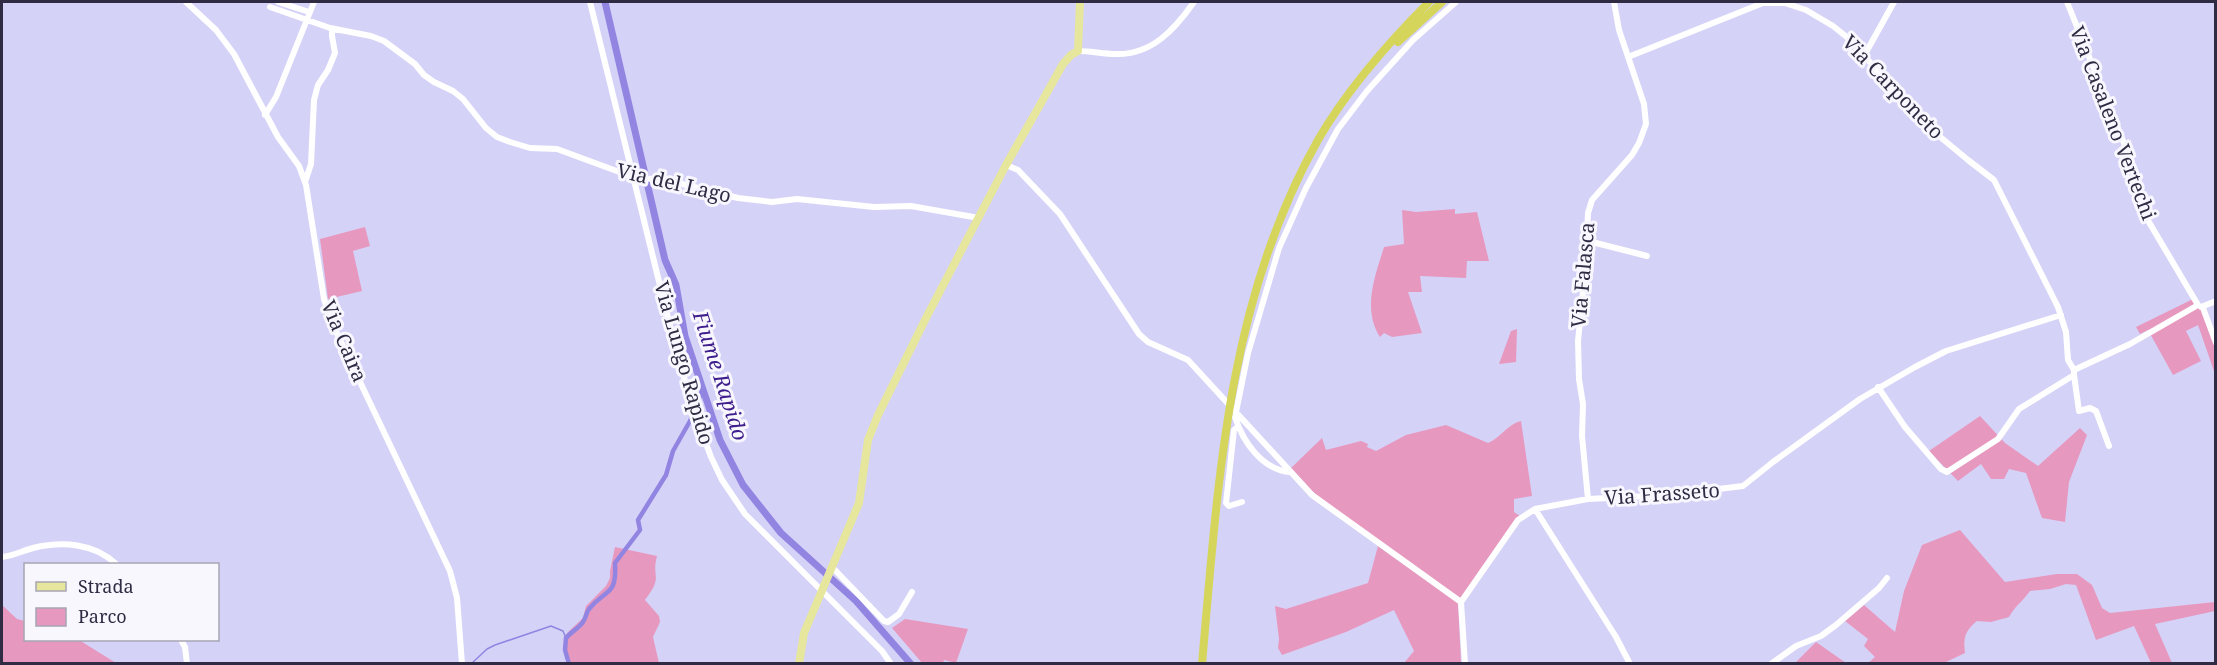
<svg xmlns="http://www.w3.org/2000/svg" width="2217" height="665" viewBox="0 0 2217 665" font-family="'Noto Serif',serif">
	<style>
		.green { fill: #e798bf }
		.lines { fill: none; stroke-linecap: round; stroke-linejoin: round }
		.stream { stroke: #9285e2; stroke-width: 1.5 }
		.canal { stroke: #9285e2; stroke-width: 4.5 }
		.river { stroke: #9285e2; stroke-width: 7 }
		.minor { stroke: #fff; stroke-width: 6 }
		.major { stroke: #e6e69d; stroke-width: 8 }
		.highway { stroke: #d6d55b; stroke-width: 8 }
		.labels { text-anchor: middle; stroke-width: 6; stroke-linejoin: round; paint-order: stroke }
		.street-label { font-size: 20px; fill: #2e2b43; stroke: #f8f7fe }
		.water-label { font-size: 21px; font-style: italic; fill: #3f1f8c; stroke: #f8f7fe }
	</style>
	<rect width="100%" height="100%" fill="#d5d2f8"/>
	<path class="green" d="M1455,209V214L1477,212L1489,261H1467L1466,278L1420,276L1422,292H1408L1422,333L1392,337L1384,333L1380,337C1362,309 1375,276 1384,247L1404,244L1402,210L1416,212Z
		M365,227L370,246L353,251L362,291L328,299L320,239Z
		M2193,299C2217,320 2215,344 2215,374L2198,325L2186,331L2201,361L2173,375L2148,330L2140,334L2136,327Z
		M1517,329L1516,362L1499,364L1511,331Z
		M1980,416L2005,443L2038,466L2080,428L2087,435L2069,482L2065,522L2042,518L2026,473L2009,469L2004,479H1991L1981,464L1958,481L1929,451Z
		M1521,421L1532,496L1514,499V512L1520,516L1461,598H1456L1317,496L1291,468L1322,438L1326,450L1361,441L1368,444L1367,447L1376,451L1406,435L1446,425L1488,443C1500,438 1508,424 1521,421Z
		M1960,530L2005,582L2057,574H2077L2092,585L2102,608L2110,613L2215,602V611L2155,624L2172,663H2151L2134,626L2096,640L2076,585L2066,584L2050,589L2030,591C2023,601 2015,606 2009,617L1991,622L1977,621C1965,631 1963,638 1965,653L1944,663H1868L1875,657L1864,646L1868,639L1845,621L1864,605L1895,632L1904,591L1922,545Z
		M1378,546L1458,603L1461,663H1404L1414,651L1394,610L1346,632L1282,655L1278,648L1279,639L1275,606L1286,609L1368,583Z
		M615,547L657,556C651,579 664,575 645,600L659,616L660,622L653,637L659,663H570L567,657V633L583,618L586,606L606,586L610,578V571Z
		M2,605L17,619L25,621L26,640H79L116,663H2Z
		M905,619L968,629L956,663L944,660L943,663H922L892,628Z
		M1816,642L1846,663H1795Z"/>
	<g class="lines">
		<path class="stream" d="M471,664L487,649L495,645L551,626L563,631L566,638"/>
		<path class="canal" d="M569,664L565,650L566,638C571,632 579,628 583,622C586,618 586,613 589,609C606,588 617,597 615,563L640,530L638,520L666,475L673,451L690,421L703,388"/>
		<path class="river" d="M605,2L665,260L676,285L685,336L720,440L743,485L781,533L856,601L911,664"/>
		<path class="minor" d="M186,2L216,30L234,54L278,137L299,166L306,185L324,299L332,323L450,571L457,598L462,664
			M278,2L309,12
			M590,2L670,326L691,403L711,457L722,480L745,514L882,651L891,664
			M2067,2L2134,168L2143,212L2198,305
			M270,7L330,28L371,36L384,41L415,64L424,75L434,82L453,91L463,99L486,128L497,137L510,142L530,148L557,149L633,177L670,181L738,198L772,202L797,199L874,207L911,206L979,218
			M1078,51C1091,51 1103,54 1116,54C1152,55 1175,29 1194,2
			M1864,56L1894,2
			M1628,57L1763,3H1785L1806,10L1833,26L1853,42L1915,116L1968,160L1994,180L2058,307L2066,332L2068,360L2074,370L2130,344L2198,305
			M265,115L276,97L314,2
			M1006,165L1018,170L1060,214L1139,334L1148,342L1188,360L1312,495L1461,602L1465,664
			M305,182L311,164L314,100L318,85L328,70L335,53L332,36V29
			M1588,241L1647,256
			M2201,307L2216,301
			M2203,308L2216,343
			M2074,375L2079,411L2090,408L2096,411L2109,446
			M1878,387L1905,427L1941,469L1947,472L1998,439L2019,409L2074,375V370
			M1238,426L1234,430L1226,503L1229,506L1242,502
			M1289,472C1262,469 1243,442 1235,417L1248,353L1279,248L1306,188L1338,129L1367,91L1413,40L1456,2
			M1588,499L1582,436L1583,404L1579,379L1578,341L1586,261L1588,213L1592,200L1632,155L1639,143L1646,124L1644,104L1619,30L1614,2
			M1535,509L1616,637L1630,664
			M2,557C13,556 22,551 33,548C62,541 94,543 116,564
			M833,568L884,621L888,622L899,614L912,592
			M1461,602L1518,520L1535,509L1588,499L1669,495L1743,486L1773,462L1860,399L1915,367L1946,351L2061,315
			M181,640L185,647L187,664
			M1771,664L1796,646L1821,636L1836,625L1879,588L1887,578"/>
		<path class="major" d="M799,664L804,633L859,503L868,440L878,415L926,318L1006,165L1063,64L1071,55L1078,51L1080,2"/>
		<path class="highway" d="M1398,42L1442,2
			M1202,664C1218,484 1227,301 1318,140C1347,90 1388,43 1429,2"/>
	</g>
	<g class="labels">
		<g class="street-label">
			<text transform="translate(1893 87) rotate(46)" y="7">Via Carponeto</text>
			<text transform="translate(2113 123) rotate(69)" y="7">Via Casaleno Vertechi</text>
			<text transform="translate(674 183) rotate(13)" y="7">Via del Lago</text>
			<text transform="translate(1583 275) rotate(-85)" y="7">Via Falasca</text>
			<text transform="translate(344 341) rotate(67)" y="7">Via Caira</text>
			<text transform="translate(684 363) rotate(74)" y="7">Via Lungo Rapido</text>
			<text transform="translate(1662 494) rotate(-4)" y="7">Via Frasseto</text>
		</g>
		<g class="water-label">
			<text transform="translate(720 376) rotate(72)" y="7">Fiume Rapido</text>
		</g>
	</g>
	<rect width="2217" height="665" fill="none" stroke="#2e2b43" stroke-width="6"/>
	<rect x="24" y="563" width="195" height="78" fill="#f8f7fe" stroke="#a7a5b3" stroke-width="1.5"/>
	<rect x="36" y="582" width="30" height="9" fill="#e6e69d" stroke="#a7a5b3" stroke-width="1.5"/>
	<text x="78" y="593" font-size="18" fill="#2e2b43">Strada</text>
	<rect x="36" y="608" width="30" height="18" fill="#e798bf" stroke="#a7a5b3" stroke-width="1.5"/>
	<text x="78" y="623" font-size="18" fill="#2e2b43">Parco</text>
</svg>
